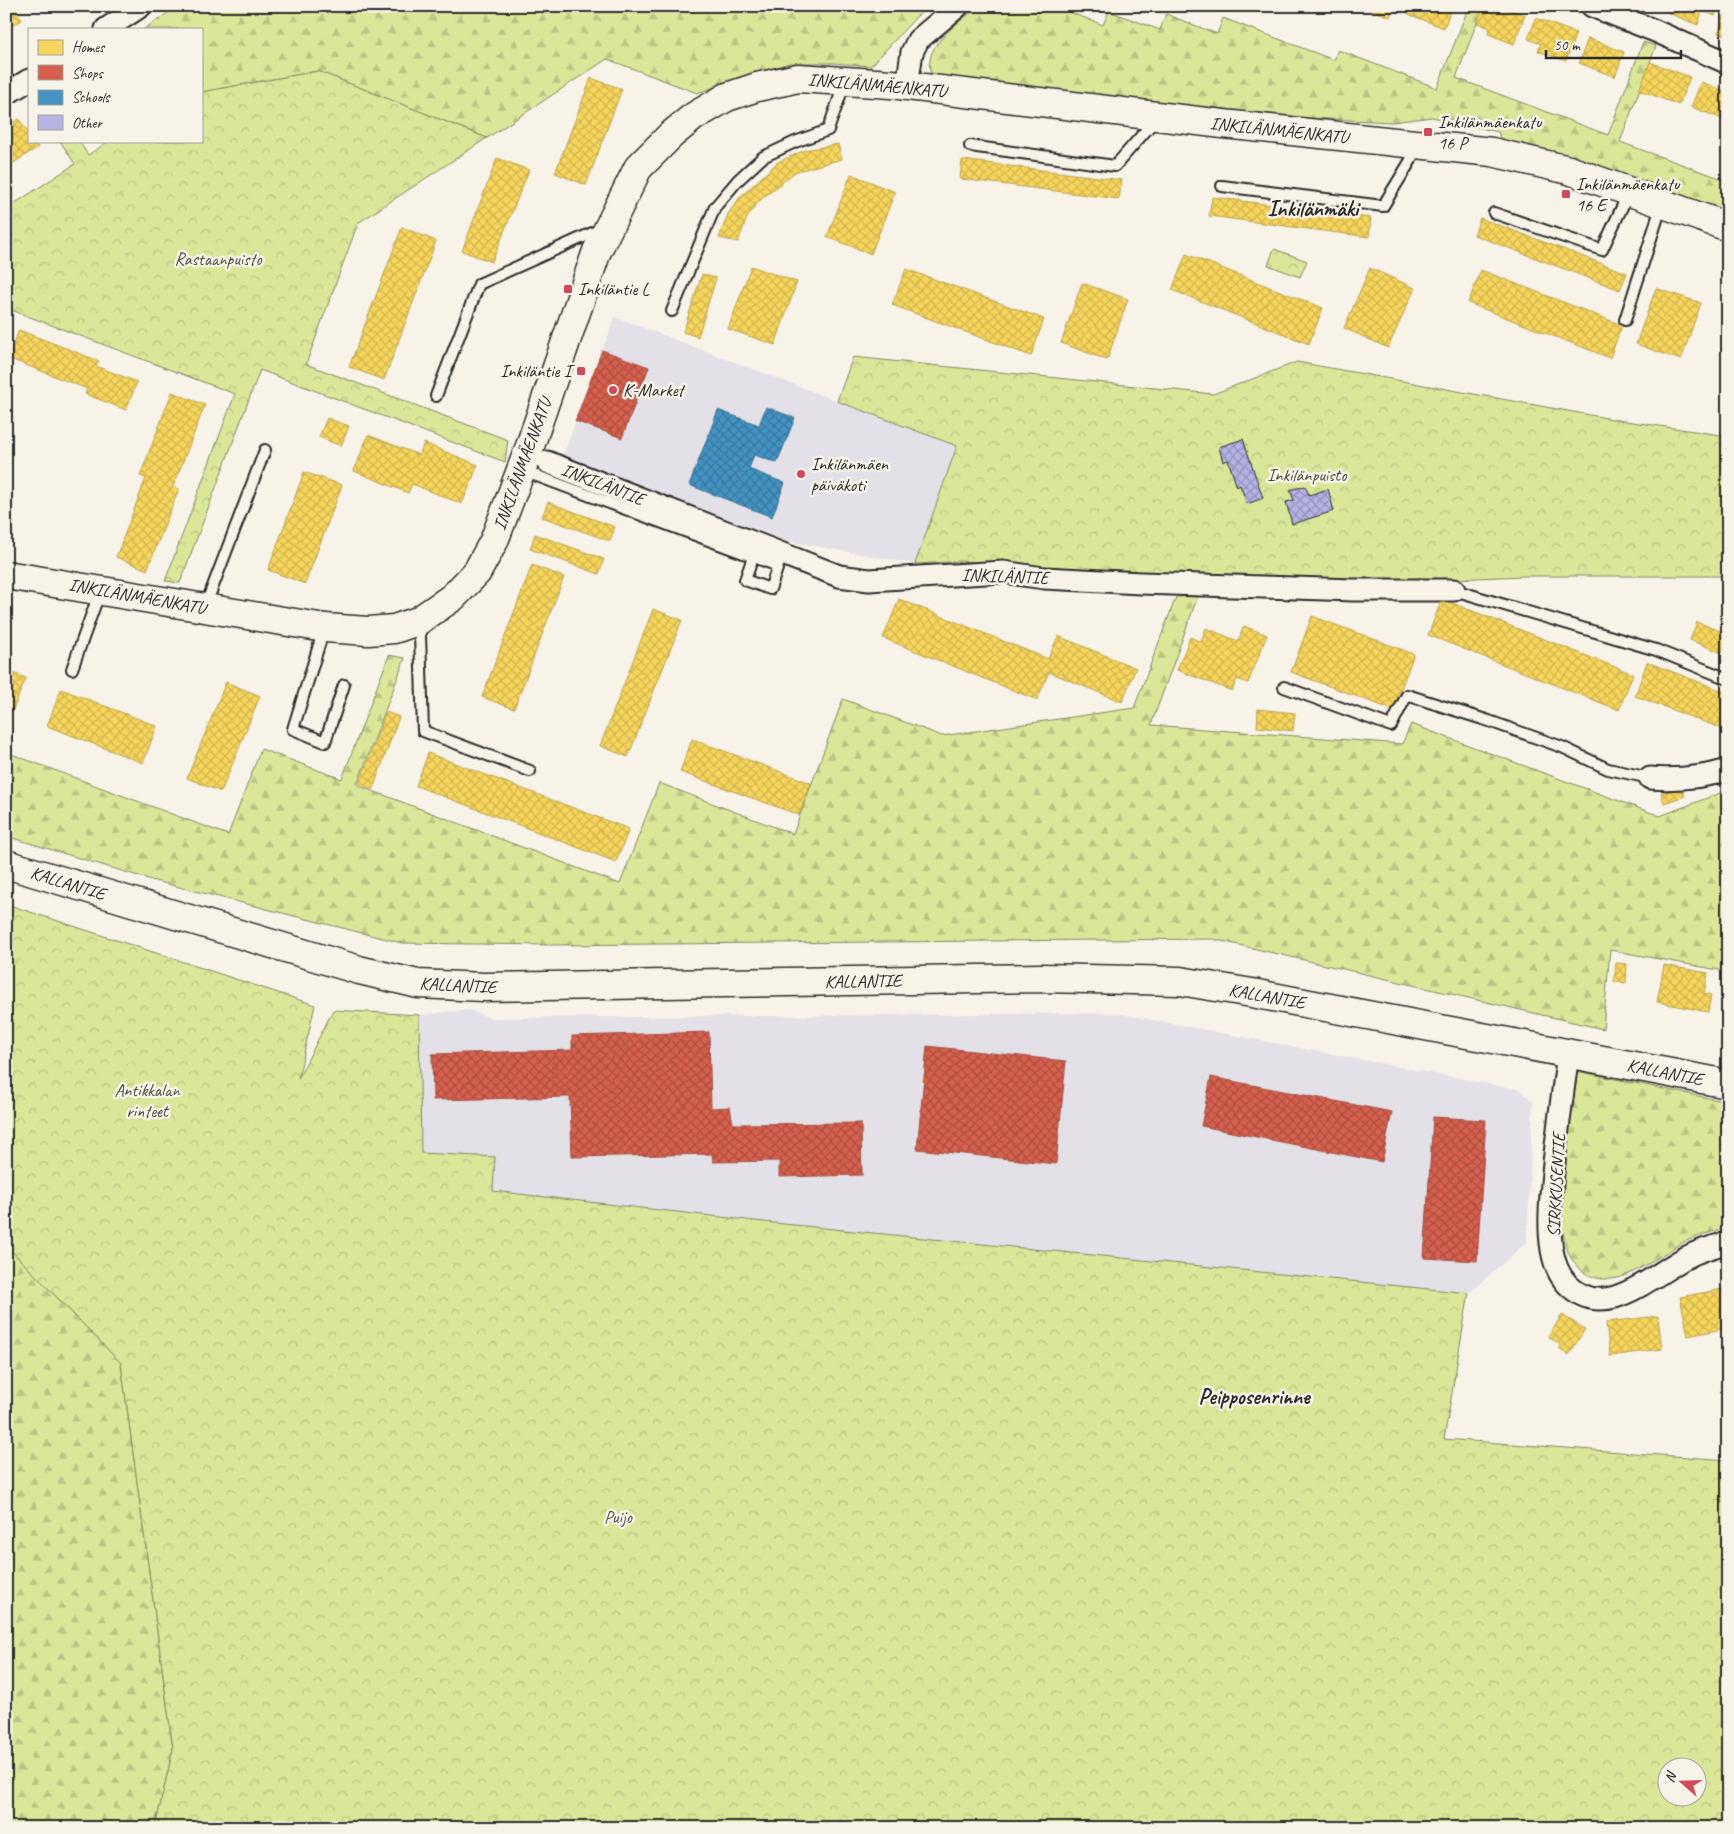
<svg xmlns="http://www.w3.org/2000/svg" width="1734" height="1834" viewBox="0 0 1734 1834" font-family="Caveat,sans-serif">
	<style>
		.built { fill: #e3e0e7 }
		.forest { fill: url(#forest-firs); stroke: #828862 }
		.park { fill: url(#park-crowns); stroke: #828862; fill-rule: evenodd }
		.homes { fill: url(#homes-cross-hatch); stroke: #b9a24d }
		.shops { fill: url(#shops-cross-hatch); stroke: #a35043 }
		.schools { fill: url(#schools-cross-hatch); stroke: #3c7495 }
		.building { fill: url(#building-cross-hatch); stroke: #2b2b2b }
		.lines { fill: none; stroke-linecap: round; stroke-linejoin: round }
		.lane-casing { stroke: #2b2b2b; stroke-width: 14 }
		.street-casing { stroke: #2b2b2b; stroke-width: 25 }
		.secondary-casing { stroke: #2b2b2b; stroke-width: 31 }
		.lane { stroke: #f7f3e8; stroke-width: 10 }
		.street { stroke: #f7f3e8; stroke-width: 21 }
		.secondary { stroke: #f7f3e8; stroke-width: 28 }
		.poi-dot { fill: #d1495b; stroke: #f7f3e8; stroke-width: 2 }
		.labels { text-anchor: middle; stroke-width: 5; stroke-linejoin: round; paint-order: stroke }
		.street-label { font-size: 18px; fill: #2b2b2b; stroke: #f7f3e8 }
		.poi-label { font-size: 18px; fill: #2b2b2b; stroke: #f7f3e8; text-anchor: start }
		.park-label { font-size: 18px; fill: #4e5041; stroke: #f7f3e8 }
		.district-label { font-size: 22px; font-weight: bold; fill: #2b2b2b; stroke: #f7f3e8 }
	</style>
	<defs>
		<pattern id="forest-firs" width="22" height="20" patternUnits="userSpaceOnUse" patternTransform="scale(1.25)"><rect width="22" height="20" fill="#dae698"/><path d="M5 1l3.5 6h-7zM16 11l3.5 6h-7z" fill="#bbc583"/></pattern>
		<pattern id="park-crowns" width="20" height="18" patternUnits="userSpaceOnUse" patternTransform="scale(1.25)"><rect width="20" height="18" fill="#dae698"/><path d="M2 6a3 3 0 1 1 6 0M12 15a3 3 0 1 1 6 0" fill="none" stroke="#bbc583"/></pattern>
		<pattern id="homes-cross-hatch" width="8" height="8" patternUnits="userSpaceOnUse" patternTransform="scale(1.25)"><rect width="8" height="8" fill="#f6d55c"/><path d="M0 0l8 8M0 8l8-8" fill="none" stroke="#d3b750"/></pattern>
		<pattern id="shops-cross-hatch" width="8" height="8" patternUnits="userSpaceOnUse" patternTransform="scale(1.25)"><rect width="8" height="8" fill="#d6604d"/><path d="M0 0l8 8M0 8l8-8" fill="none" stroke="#ae4f40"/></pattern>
		<pattern id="schools-cross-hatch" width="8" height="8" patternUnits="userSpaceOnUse" patternTransform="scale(1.25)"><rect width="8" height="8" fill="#4393c3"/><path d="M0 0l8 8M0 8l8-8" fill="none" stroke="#38789f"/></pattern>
		<pattern id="building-cross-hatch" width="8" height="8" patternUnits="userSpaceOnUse" patternTransform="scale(1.25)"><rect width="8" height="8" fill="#b4b3e4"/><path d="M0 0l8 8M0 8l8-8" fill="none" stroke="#9392b9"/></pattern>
	</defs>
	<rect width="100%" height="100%" fill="#f7f3e8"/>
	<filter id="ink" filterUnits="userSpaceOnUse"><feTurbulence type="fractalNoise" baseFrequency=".02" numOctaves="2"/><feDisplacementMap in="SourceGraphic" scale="10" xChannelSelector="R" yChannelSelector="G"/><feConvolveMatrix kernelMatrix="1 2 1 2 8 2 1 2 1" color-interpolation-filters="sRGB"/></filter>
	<g filter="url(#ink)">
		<path class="built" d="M615,317L957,446L915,564L787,541L644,502L558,469Z
			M469,1010L491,1018L1116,1013L1521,1090L1533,1102L1527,1242L1469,1293L764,1222L493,1191L494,1157L421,1153L419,1015Z"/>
		<path class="forest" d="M178,6H931L917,16L871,66L833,63H789L697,93L607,59L487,138L318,71L201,92V29H144Z
			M980,6H1054L1103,25L1109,11L1160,30L1166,14L1217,34L1223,18L1334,60L1338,50L1437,88L1469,6H1483L1456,78L1608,135L1643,42L1656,46L1620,142L1728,181V220L1589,162L1501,140L1498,132L1432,117L1392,122L1310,118L940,79L930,72C930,68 929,64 930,60C932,40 965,17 980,6Z
			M1198,596L1151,725L1402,744L1411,724L1660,816L1728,790V952H1726L1724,971L1610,950L1603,1029L1213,939L549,945L402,943L155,881L6,836V752L228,835L261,749L342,779L389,655L405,658L357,785L620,884L659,783L793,834L843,699L942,736L1134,708L1176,597Z
			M1576,1071L1728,1102V1228C1713,1231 1698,1236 1684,1242C1663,1253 1644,1269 1621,1277C1612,1280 1600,1280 1591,1276C1579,1271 1571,1261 1567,1249C1552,1204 1570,1118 1576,1071Z
			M6,1245L121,1363L173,1749L155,1828H6Z"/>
		<path class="park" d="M318,71L487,138L358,223L306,364L508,440L505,462L260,370L180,583L165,581L235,394L6,308V209L75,164L60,141H79L88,155L109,141H201V92Z
			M1274,249L1307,261L1300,277L1268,265Z
			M853,357L1213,394L1297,362L1612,419L1728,436V576H1523L1291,586L1104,573L961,561L915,564L957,446L837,401Z
			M6,904L315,1005L298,1079L333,1010L419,1015L421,1153L495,1157L493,1191L764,1222L1469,1293L1444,1439L1728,1460V1828H155L173,1749L121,1363L6,1245ZM1696,1766V1796H1666V1766Z"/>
		<path class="homes" d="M6,6H13L22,20L6,29Z
			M1361,6H1394L1390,17Z
			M1411,6H1452L1444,28L1408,14Z
			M1483,6H1501L1525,15L1514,44L1488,34L1490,28L1477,23Z
			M1671,6H1718L1715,16L1702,11L1698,25L1668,13Z
			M1728,7V36L1718,33Z
			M1536,18L1576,33L1566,61L1538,51L1541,44L1528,39Z
			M1588,38L1624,52L1615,77L1579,63Z
			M1650,62L1690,77L1679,105L1639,90Z
			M591,78L622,89L586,185L555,173Z
			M1701,82L1728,92V121L1691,107Z
			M19,119L29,134V141H34L38,147L6,168V127Z
			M838,144L842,159L795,172L758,202L747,218L738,242L719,238L728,214L740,197L778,162L805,150Z
			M497,158L529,170L492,262L462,251Z
			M962,160L1122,180L1119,199L960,179Z
			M851,174L895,192L871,254L827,237Z
			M1212,197L1371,218L1369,237L1209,216Z
			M1480,218L1627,273L1620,290L1474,235Z
			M402,227L436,241L384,380L349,367Z
			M1186,254L1323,308L1309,344L1172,290Z
			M751,266L797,282L775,345L728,329Z
			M1370,268L1415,288L1388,348L1344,328Z
			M906,269L1044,319L1031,356L892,305Z
			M1481,270L1622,325L1610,358L1468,303Z
			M702,274L716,278L698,337L683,332Z
			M1082,283L1128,299L1107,360L1061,343Z
			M1656,288L1701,303L1681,360L1636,344Z
			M19,330L99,361L96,366L137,382L126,410L85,394L87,389L8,358Z
			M172,392L205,405L173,487L179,489L147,570L116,557L146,478L140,476Z
			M327,418L349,426L341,446L319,437Z
			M368,435L419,455L424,443L478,465L462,504L412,484L408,493L354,471Z
			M304,472L342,485L305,584L268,570Z
			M548,502L615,527L610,541L542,517Z
			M535,534L604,559L599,574L530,549Z
			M532,565L564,577L514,709L482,697Z
			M899,599L1048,659L1058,636L1136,668L1122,702L1049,672L1037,700L883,638Z
			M1442,599L1633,674L1619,710L1428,635Z
			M653,609L682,620L628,757L600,746Z
			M1312,616L1414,654L1393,710L1291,672Z
			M1697,622L1728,634V640L1722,653L1690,640Z
			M1244,626L1267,635L1248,683L1237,679L1232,691L1177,670L1190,637L1201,642L1206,628L1238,641Z
			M1647,662L1728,693V731L1635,696Z
			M6,670L26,678L12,712L6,710Z
			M226,682L260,696L221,792L187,778Z
			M61,689L157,726L143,763L47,726Z
			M1258,709L1295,713L1293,731L1257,727Z
			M386,712L399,717L373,789L359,784Z
			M692,739L811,783L799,815L680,772Z
			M428,753L629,829L616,862L416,786Z
			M1681,787L1685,796L1664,803L1661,793Z
			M1616,963L1627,964L1626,983L1614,982Z
			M1664,965L1708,973L1704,993L1711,995L1708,1012L1657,1002Z
			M1728,1288V1328L1688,1336L1680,1297Z
			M1562,1315L1585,1329L1569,1355L1559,1348L1560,1344L1548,1337Z
			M1658,1316L1662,1349L1610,1356L1606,1322Z"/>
		<path class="shops" d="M602,350L649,367L622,438L575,421Z
			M709,1032L711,1108L730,1107L733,1124L861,1123L862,1175L779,1177V1161L713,1162L712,1154L572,1157L570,1097L433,1100L432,1054L572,1050V1036Z
			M927,1046L1066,1061L1056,1164L917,1149Z
			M1211,1077L1392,1112L1382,1162L1201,1126Z
			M1433,1117L1486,1120L1477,1261L1424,1258Z"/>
		<path class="schools" d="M766,407L795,418L777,463L754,455L749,469L785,483L772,517L689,485L718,410L759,425Z"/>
		<path class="building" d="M1243,439L1263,498L1247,504L1240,485L1237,487L1228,460L1223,462L1219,447Z
			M1305,486L1309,495L1328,489L1334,511L1292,524L1286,502L1294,500L1290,490Z"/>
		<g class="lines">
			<g class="lane-casing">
				<path id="lane" d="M970,146L1115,166L1156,119
					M1222,186L1383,206L1411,160L1415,145
					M1494,213L1602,250L1629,192
					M672,311L715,207L738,180L763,157L795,142L828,130L845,82
					M1625,320L1662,204
					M436,396L479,284L601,229
					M521,470L778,566L770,589L745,580L753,557
					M1454,590L1656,650L1728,679
					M205,607L265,450
					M418,622L420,635L423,731L530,771
					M324,629L293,729L325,742L344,685
					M72,669L100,591
					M1284,687L1391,726L1407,695L1489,721L1562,747L1608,769L1650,778"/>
			</g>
			<g class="street-casing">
				<path id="street" d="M1592,6L1653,30L1728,63
					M106,29L141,6
					M907,86L912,52L918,40L958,6
					M6,94L29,80
					M547,462L839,576L869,580L1003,572L1044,578L1141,583L1354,590H1454
					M1650,778C1677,780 1701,778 1728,770
					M1568,1054C1563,1090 1558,1127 1554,1163C1551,1194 1545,1239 1557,1268C1562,1280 1570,1289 1582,1295C1592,1300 1605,1300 1615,1297C1640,1289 1662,1271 1685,1258C1698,1251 1714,1246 1728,1243"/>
			</g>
			<g class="secondary-casing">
				<path id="secondary" d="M6,575L325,628L368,631L394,629L418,621L453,597L477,572L494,541L529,449L597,251L638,168L671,135L693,117L727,97L757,87L798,78L891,84L1223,124L1492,152L1569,170L1728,227
					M6,864L359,970L418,984L483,987L1041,978L1180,981L1252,993L1728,1084"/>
			</g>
			<use href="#lane" class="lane"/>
			<use href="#street" class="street"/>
			<use href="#secondary" class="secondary"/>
		</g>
	</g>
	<g class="poi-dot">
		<rect x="1423" y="127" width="10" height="10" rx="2.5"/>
		<rect x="1561" y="189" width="10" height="10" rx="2.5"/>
		<rect x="563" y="284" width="10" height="10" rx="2.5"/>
		<rect x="576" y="366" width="10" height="10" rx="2.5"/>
		<circle cx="613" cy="390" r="5"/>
		<circle cx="801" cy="474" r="5"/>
	</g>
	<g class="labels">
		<g class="street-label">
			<text transform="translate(877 85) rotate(5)" y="6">INKILÄNMÄENKATU</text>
			<text transform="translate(1279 130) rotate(6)" y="6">INKILÄNMÄENKATU</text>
			<text transform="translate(522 464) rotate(-70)" y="6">INKILÄNMÄENKATU</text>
			<text transform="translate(603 484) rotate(21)" y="6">INKILÄNTIE</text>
			<text transform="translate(1005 576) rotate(2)" y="6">INKILÄNTIE</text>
			<text transform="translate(137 596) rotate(10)" y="6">INKILÄNMÄENKATU</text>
			<text transform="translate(68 883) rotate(17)" y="6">KALLANTIE</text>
			<text transform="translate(863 981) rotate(-1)" y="6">KALLANTIE</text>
			<text transform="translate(458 985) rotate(3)" y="6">KALLANTIE</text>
			<text transform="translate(1267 996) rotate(10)" y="6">KALLANTIE</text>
			<text transform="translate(1665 1072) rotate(11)" y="6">KALLANTIE</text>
			<text transform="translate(1556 1185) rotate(-87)" y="6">SIRKKUSENTIE</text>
		</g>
		<g class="poi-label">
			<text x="1438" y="128">Inkilänmäenkatu<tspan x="1438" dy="21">16 P</tspan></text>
			<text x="1576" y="190">Inkilänmäenkatu<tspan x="1576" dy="21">16 E</tspan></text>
			<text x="578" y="295">Inkiläntie L</text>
			<text x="571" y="377" text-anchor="end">Inkiläntie I</text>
			<text x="623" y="396">K-Market</text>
			<text x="811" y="470">Inkilänmäen<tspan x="811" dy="21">päiväkoti</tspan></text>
		</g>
		<g class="park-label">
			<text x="218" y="265">Rastaanpuisto</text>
			<text x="1307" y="481">Inkilänpuisto</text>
			<text x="147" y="1096">Antikkalan<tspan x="147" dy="21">rinteet</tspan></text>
			<text x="618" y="1523">Puijo</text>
		</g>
		<g class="district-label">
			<text x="1313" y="216">Inkilänmäki</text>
			<text x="1254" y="1404">Peipposenrinne</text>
		</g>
	</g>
	<rect width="1734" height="1834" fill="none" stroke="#f7f3e8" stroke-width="25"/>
	<rect x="12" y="12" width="1709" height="1809" fill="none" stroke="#2b2b2b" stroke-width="2" filter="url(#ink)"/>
	<rect x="28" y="28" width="175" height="115" fill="#f7f3e8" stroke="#a5a39c"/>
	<rect x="38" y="40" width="25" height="15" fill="#f6d55c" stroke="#a5a39c"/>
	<text x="72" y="52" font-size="15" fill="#2b2b2b">Homes</text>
	<rect x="38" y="65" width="25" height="15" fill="#d6604d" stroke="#a5a39c"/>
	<text x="72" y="78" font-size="15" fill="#2b2b2b">Shops</text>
	<rect x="38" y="90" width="25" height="15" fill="#4393c3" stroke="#a5a39c"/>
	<text x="72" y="102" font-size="15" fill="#2b2b2b">Schools</text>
	<rect x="38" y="115" width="25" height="15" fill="#b4b3e4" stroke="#a5a39c"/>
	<text x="72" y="128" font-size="15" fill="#2b2b2b">Other</text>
	<g transform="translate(1682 1782) rotate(290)"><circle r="24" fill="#f7f3e8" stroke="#a5a39c"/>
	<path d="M0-4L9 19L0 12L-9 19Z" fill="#d1495b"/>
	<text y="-8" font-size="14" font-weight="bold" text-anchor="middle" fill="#2b2b2b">N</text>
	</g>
	<path d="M1546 50v8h135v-8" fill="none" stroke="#2b2b2b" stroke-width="2.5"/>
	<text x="1554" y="50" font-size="15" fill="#2b2b2b" stroke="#f7f3e8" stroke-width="4" paint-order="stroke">50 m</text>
</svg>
